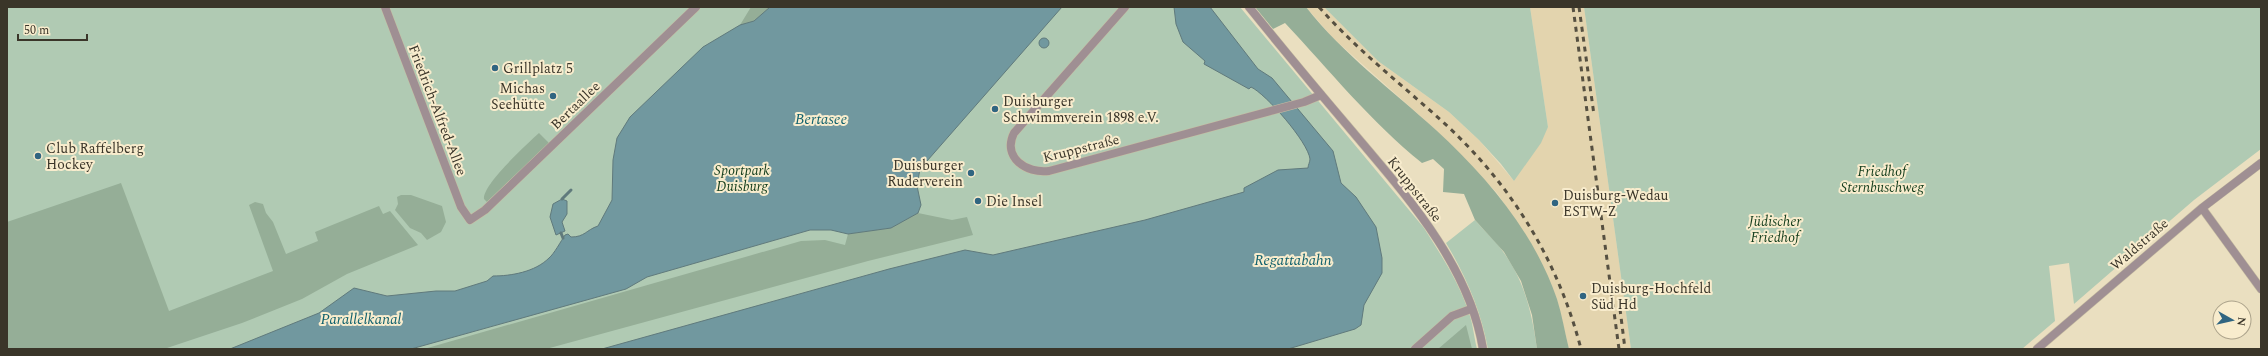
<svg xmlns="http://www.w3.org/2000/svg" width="2268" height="356" viewBox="0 0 2268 356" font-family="Spectral,serif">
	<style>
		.built { fill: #e3d4ae }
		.green { fill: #b0cab3 }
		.forest { fill: #95ae97 }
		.water { fill: #71989f; stroke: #607a7c }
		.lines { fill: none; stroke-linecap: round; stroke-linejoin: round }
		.stream { stroke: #607a7c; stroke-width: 3 }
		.minor-casing { stroke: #c7bda2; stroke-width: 9 }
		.tertiary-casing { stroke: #c7bda2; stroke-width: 9 }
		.minor { stroke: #9f8f93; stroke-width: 8 }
		.tertiary { stroke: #9f8f93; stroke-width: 8 }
		.rail { stroke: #565041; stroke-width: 3; stroke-dasharray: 5 5; stroke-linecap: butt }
		.poi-dot { fill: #306581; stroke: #f8eccd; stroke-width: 1.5 }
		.labels { text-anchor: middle; stroke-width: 4; stroke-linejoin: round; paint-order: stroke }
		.poi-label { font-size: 14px; fill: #3a3529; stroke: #f8eccd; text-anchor: start }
		.street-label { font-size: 14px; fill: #3a3529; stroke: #f8eccd }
		.park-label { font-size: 14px; font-style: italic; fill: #123c1b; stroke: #f8eccd }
		.water-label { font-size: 15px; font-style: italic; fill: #11616d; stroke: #f8eccd }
	</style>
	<rect width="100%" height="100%" fill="#eadfc0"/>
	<path class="built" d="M1306,7H1324L1378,61L1449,112L1479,140L1514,181L1548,127L1530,7H1584L1631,349H1569L1557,299L1543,268L1529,240L1497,193L1436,130L1333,38Z"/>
	<path class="green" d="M7,7H1240L1424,228C1441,255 1459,282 1469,313C1473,324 1474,337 1477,349H7Z
		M1324,7H1530L1548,127L1541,143L1514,181L1501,164L1479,140L1449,112L1378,61Z
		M1584,7H2261V149L2194,200L2074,304L2069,263L2049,266L2055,321L2022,349H1631Z
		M1475,220C1484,231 1496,241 1504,253C1525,282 1532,314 1537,349H1488C1481,311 1466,276 1446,243Z"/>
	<path class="forest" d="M751,7H770L754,21L740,25Z
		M1255,7H1306C1343,54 1392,90 1436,130C1487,177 1534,232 1557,299C1562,315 1565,333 1569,349H1537L1532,315L1521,281L1504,252L1475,220L1464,194L1443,192L1444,169L1433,159L1422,163C1371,122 1330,71 1285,23L1273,29Z
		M539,133L549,143L487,202L484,199C482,185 527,144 539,133Z
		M121,183L169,311L273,271L249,205L255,202L263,204L266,213L273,222L286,254L318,241L315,232L379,206L383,214L390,211L418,245L347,274L302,299L242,323L164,349H7V222Z
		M401,195H411L442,206L446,222L441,232L427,240L421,233L410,228L395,210L398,204L397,197Z
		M918,213L952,220L967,217L973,235L868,261L546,349H424L801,241L825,240L845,245L848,234L891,228Z
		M1466,325L1472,349H1438Z"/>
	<path class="water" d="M770,7H1062L920,169L918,180L916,181L921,205L918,213L891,228L848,234L831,230H810L647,277L626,289L411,349H230L319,313L354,288L387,296L436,291H455L487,281L493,276C511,276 535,272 549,258C554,254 561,241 565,235L568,234L571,237C585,237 586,230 598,226L612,200L613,160L617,138L630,117L703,47L740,25L754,21Z
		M1174,7H1210L1258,69L1272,78L1333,151L1341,183L1356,197L1376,227L1382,258V273L1364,305L1361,325L1355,329L1288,349H602L889,269L965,250L993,255L1145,220L1244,192V188L1278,170L1308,168C1308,165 1310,162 1310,159C1308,142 1266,94 1251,87L1249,89L1204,64L1205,61L1183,42L1176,24Z
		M1039 43a5 5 0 1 1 10 0a5 5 0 1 1-10 0Z
		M562,199L567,201V214L562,222L565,231L556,235L550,217L553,204Z"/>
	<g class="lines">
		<path class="stream" d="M562,199L571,190
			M561,233L563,238"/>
		<g class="minor-casing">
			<path id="minor" d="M385,7L461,207L470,220L485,210L696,7
				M1125,7L1014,133C1002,157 1026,174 1049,171L1304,102L1321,95
				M2202,208L2261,289
				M1415,349L1452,316L1471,309
				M2037,349L2202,208L2261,163"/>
		</g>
		<g class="tertiary-casing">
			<path id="tertiary" d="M1249,7C1283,49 1317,90 1352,131C1405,194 1469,264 1483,349"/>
		</g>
		<use href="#minor" class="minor"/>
		<use href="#tertiary" class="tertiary"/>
		<path class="rail" d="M1319,7C1357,50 1401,84 1443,122C1511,184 1558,260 1581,349
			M1573,7L1619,349
			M1579,7L1594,115
			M1620,309L1625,349"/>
	</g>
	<g class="poi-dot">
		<circle cx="495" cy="68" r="4"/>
		<circle cx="553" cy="96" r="4"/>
		<circle cx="995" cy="109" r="4"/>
		<circle cx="38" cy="156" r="4"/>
		<circle cx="971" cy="173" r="4"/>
		<circle cx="978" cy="201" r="4"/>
		<circle cx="1555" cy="203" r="4"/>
		<circle cx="1583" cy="296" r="4"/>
	</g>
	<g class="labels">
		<g class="poi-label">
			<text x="503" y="73">Grillplatz 5</text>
			<text x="545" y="93" text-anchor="end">Michas<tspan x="545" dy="16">Seehütte</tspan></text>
			<text x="1003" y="106">Duisburger<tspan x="1003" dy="16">Schwimmverein 1898 e.V.</tspan></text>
			<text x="46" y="153">Club Raffelberg<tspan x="46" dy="16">Hockey</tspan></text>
			<text x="963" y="170" text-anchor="end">Duisburger<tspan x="963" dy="16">Ruderverein</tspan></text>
			<text x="1563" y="200">Duisburg-Wedau<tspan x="1563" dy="16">ESTW-Z</tspan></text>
			<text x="986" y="206">Die Insel</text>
			<text x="1591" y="293">Duisburg-Hochfeld<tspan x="1591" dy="16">Süd Hd</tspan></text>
		</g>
		<g class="street-label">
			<text transform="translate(575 105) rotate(-44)" y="5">Bertaallee</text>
			<text transform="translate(438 110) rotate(69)" y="5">Friedrich-Alfred-Allee</text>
			<text transform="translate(1081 148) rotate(-14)" y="5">Kruppstraße</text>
			<text transform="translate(1415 189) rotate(52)" y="5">Kruppstraße</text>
			<text transform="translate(2139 244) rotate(-41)" y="5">Waldstraße</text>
		</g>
		<g class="park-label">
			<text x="742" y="175">Sportpark<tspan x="742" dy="16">Duisburg</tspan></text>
			<text x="1882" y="176">Friedhof<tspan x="1882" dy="16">Sternbuschweg</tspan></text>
			<text x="1775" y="226">Jüdischer<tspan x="1775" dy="16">Friedhof</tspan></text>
		</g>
		<g class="water-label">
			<text x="821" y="124">Bertasee</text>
			<text x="1293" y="265">Regattabahn</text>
			<text x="361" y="324">Parallelkanal</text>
		</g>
	</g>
	<rect width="2268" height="356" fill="none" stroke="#3a3529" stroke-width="16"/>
	<g transform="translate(2232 320) rotate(98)"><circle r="19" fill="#f8eccd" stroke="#aca38b"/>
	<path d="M0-3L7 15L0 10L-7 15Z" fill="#306581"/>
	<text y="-6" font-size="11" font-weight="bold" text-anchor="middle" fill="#3a3529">N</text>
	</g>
	<path d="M18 34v6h69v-6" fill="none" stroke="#3a3529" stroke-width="2"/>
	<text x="24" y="34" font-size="12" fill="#3a3529" stroke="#f8eccd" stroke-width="3" paint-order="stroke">50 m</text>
</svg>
